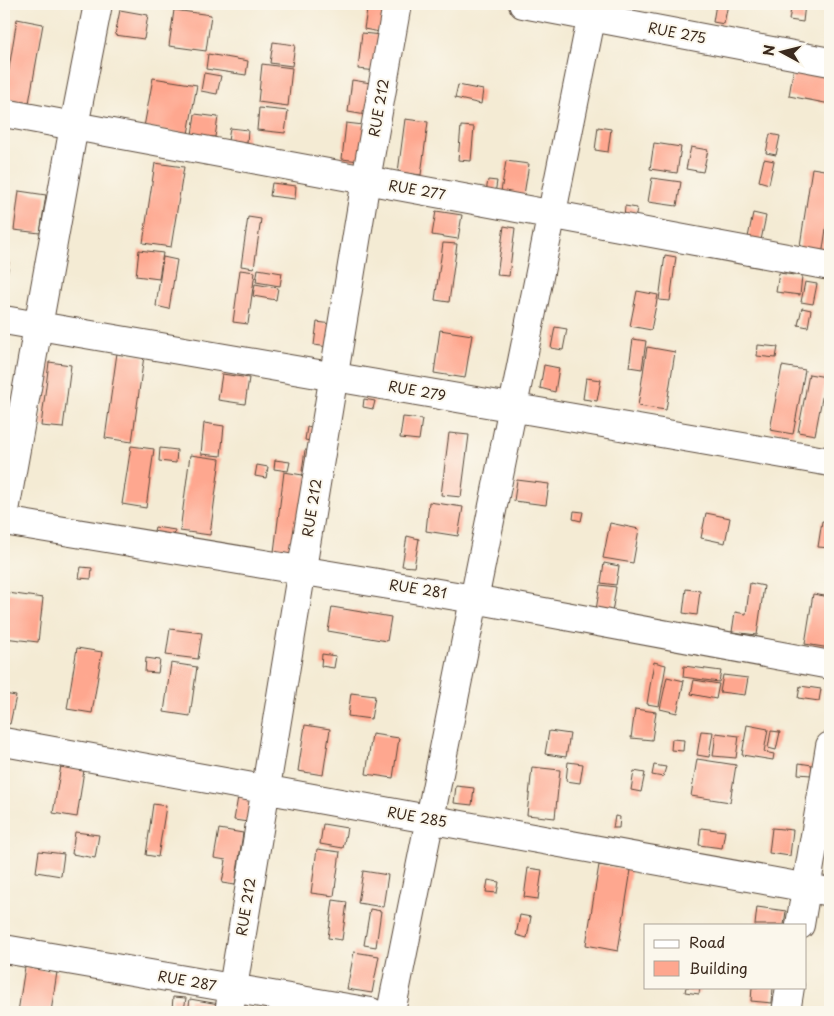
<svg xmlns="http://www.w3.org/2000/svg" width="834" height="1016" viewBox="0 0 834 1016" font-family="'Playpen Sans',sans-serif">
	<style>
		.building { fill: #fea78f }
		.lines { fill: none; stroke-linecap: round; stroke-linejoin: round }
		.minor-casing { stroke: #574739; stroke-width: 30 }
		.minor { stroke: #fff; stroke-width: 28 }
		.labels { text-anchor: middle; stroke-width: 4; stroke-linejoin: round; paint-order: stroke }
		.street-label { font-size: 14px; fill: #3b2a1e; stroke: #fbf7ec }
	</style>
	<rect width="100%" height="100%" fill="#fbf7ec"/>
	<filter id="ink" filterUnits="userSpaceOnUse"><feTurbulence type="fractalNoise" baseFrequency=".02" numOctaves="2"/><feDisplacementMap in="SourceGraphic" scale="10" xChannelSelector="R" yChannelSelector="G"/><feConvolveMatrix kernelMatrix="1 2 1 2 8 2 1 2 1" color-interpolation-filters="sRGB"/></filter>
	<filter id="wash" filterUnits="userSpaceOnUse"><feTurbulence type="fractalNoise" baseFrequency=".0096" numOctaves="4" result="noise"/><feDisplacementMap in="SourceGraphic" scale="20" xChannelSelector="R" yChannelSelector="G"/><feGaussianBlur stdDeviation="1.12" result="paint"/><feColorMatrix in="noise" values="0 0 0 0 0 0 0 0 0 0 0 0 0 0 0 0 0 1.4 0 .05"/><feComposite in="paint" operator="in"/></filter>
	<g filter="url(#wash)">
		<rect width="100%" height="100%" fill="#f4ebd4"/>
		<g id="blocks">
			<path class="building" d="M368,4H390L385,33L364,29Z
				M716,4H728L724,24L713,22Z
				M792,4H805L803,22L789,20Z
				M120,10L148,15L144,39L115,35Z
				M174,10L211,15L206,51L169,46Z
				M17,19L43,24L29,103L4,99Z
				M362,33L381,35L377,71L358,69Z
				M273,42L295,45L292,66L270,63Z
				M208,54L248,61L246,75L206,69Z
				M262,64L292,68L288,106L258,102Z
				M794,66L830,73V104L789,96Z
				M204,73L221,76L217,94L201,91Z
				M153,78L197,85L188,134L144,127Z
				M352,80L377,84L372,116L348,112Z
				M458,85L483,90L481,104L455,98Z
				M259,108L288,111L285,133L257,130Z
				M195,114L218,117L215,137L192,135Z
				M405,119L428,122L421,175L398,172Z
				M346,123L372,126L368,162L342,159Z
				M461,126L474,127L471,161L458,160Z
				M598,127L611,129L608,152L595,150Z
				M230,128L248,130L247,143L228,141Z
				M770,134L780,136L776,155L766,153Z
				M654,143L681,147L677,173L650,169Z
				M691,147L708,150L703,172L686,169Z
				M764,159L774,161L769,184L759,181Z
				M506,161L529,164L523,201L500,198Z
				M155,163L184,167L171,247L143,243Z
				M812,168L830,171V202L822,256L799,252Z
				M652,178L681,182L677,206L648,202Z
				M488,180L497,181L495,194L486,192Z
				M272,183L296,186L295,199L270,196Z
				M19,191L46,195L40,233L14,230Z
				M625,206L637,208L635,220L624,218Z
				M436,211L462,215L458,239L432,235Z
				M753,213L766,216L760,245L747,242Z
				M248,217L261,219L254,268L241,266Z
				M504,226L515,228L509,276L497,275Z
				M443,243L457,244L449,302L435,300Z
				M139,250L163,253L159,279L136,276Z
				M665,255L676,257L670,301L659,300Z
				M163,257L177,260L169,309L156,306Z
				M4,261L9,262L5,291H4Z
				M258,269L282,273L280,286L256,282Z
				M240,270L255,272L248,324L233,322Z
				M779,273L802,276L800,295L776,292Z
				M805,282L817,284L813,304L801,302Z
				M255,284L278,288L276,300L253,296Z
				M637,291L658,295L651,330L630,326Z
				M802,308L811,310L808,327L798,325Z
				M317,322L339,325L336,348L314,345Z
				M555,327L567,329L563,350L551,348Z
				M440,330L472,335L465,378L434,373Z
				M633,339L646,341L642,369L629,367Z
				M758,345L778,347L776,358L757,356Z
				M647,347L675,352L666,410L638,406Z
				M117,353L144,356L132,442L105,438Z
				M49,362L71,365L63,428L41,426Z
				M544,365L559,368L555,392L540,388Z
				M782,366L805,370L793,434L770,430Z
				M222,374L249,378L245,404L218,400Z
				M809,374L826,377L815,435L798,432Z
				M586,378L601,380L597,401L583,399Z
				M364,399L375,401L373,409L363,407Z
				M4,407L10,408L5,439H4Z
				M403,417L422,419L419,440L400,438Z
				M204,423L224,426L221,456L201,454Z
				M307,427L319,429L316,442L305,440Z
				M449,433L469,435L461,497L441,495Z
				M131,446L154,449L146,508L122,504Z
				M160,448L177,450L176,463L159,461Z
				M305,450L312,451L309,472L302,471Z
				M190,455L220,459L210,535L180,531Z
				M275,460L290,462L288,471L274,469Z
				M257,465L268,467L266,478L255,476Z
				M284,472L309,476L299,555L274,552Z
				M517,480L549,484L546,505L514,501Z
				M429,502L463,507L458,536L426,531Z
				M574,511L583,512L581,521L573,519Z
				M706,513L730,518L725,543L701,538Z
				M822,521L830,522V548L818,547Z
				M610,523L639,529L633,563L603,558Z
				M155,527L175,530L174,539L153,535Z
				M407,536L419,539L414,567L402,566Z
				M604,563L619,566L616,585L601,583Z
				M81,567L92,568L91,579L79,578Z
				M750,583L764,586L757,635L732,632L735,612L746,614Z
				M600,585L616,587L612,613L596,610Z
				M686,589L700,591L697,615L683,613Z
				M8,593L43,598L38,642L4,638Z
				M813,594L830,597V648L805,644Z
				M332,607L391,617L387,641L328,631Z
				M170,629L202,633L198,659L166,655Z
				M77,648L102,652L92,713L67,709Z
				M322,654L336,656L334,668L321,666Z
				M146,658L160,660L158,673L145,672Z
				M654,662L666,665L659,706L647,704Z
				M171,663L197,667L190,716L164,712Z
				M684,666L721,671L719,682L683,677Z
				M723,675L748,678L745,695L720,692Z
				M667,677L684,681L677,713L660,709Z
				M694,680L719,684L716,699L691,694Z
				M800,686L821,689L819,701L798,698Z
				M351,693L375,696L371,719L348,716Z
				M4,694L16,696L10,724L4,723Z
				M635,709L656,712L652,740L631,738Z
				M305,725L330,729L323,775L298,771Z
				M747,725L768,729L764,752L774,754L773,760L742,755Z
				M549,731L570,734L566,757L545,754Z
				M701,731L713,732L709,757L697,755Z
				M771,731L780,732L776,750L768,748Z
				M716,733L739,736L736,758L713,756Z
				M372,734L399,738L393,778L366,774Z
				M672,739L684,740L683,751L671,750Z
				M697,759L736,765L730,802L691,796Z
				M568,762L583,764L580,783L566,781Z
				M799,763L812,765L811,775L798,774Z
				M654,765L666,767L663,777L652,775Z
				M61,766L84,770L77,817L53,813Z
				M532,767L560,770L555,818L527,815Z
				M634,771L645,773L641,792L631,790Z
				M456,786L474,788L472,805L454,803Z
				M238,797L252,799L248,822L234,820Z
				M153,804L166,806L158,857L146,855Z
				M615,816L620,817L619,828H613Z
				M323,824L347,828L343,848L320,844Z
				M701,828L725,831L722,848L699,845Z
				M772,828L793,830L790,856L769,853Z
				M219,829L243,833L235,885L222,883L226,860L214,858Z
				M75,832L99,835L95,858L72,854Z
				M317,849L340,852L334,896L311,893Z
				M39,851L64,854L61,876L36,872Z
				M599,865L631,870L618,951L586,945Z
				M528,868L542,870L538,899L524,897Z
				M363,871L388,875L383,907L358,903Z
				M488,880L499,882L497,893L486,892Z
				M333,900L347,902L342,940L328,938Z
				M757,907L786,911L784,925H755Z
				M370,909L381,911L376,947L364,945Z
				M520,915L531,917L527,938L516,935Z
				M354,952L379,956L372,993L347,989Z
				M25,967L57,972L51,1012H18Z
				M686,987H700L699,994L685,992Z
				M752,987H773L772,1003L751,1001Z
				M173,997L186,998L184,1010L172,1009Z
				M190,999L219,1004L218,1012H188Z"/>
		</g>
	</g>
	<g filter="url(#ink)">
		<use href="#blocks" fill-opacity="0" stroke="#574739" stroke-width="1"/>
		<g class="lines">
			<g class="minor-casing">
				<path id="minor" d="M523,4L830,62
					M4,113L830,266
					M4,320C280,365 555,415 830,462
					M4,516L74,126L98,4
					M4,521L474,599L830,665
					M4,742L830,892
					M800,925L830,746
					M4,949L371,1012
					M229,1012L366,180L397,4
					M391,1012L594,4
					M786,1012L790,987"/>
			</g>
			<use href="#minor" class="minor"/>
		</g>
	</g>
	<g class="labels">
		<g class="street-label">
			<text transform="translate(677 33) rotate(11)" y="5">RUE 275</text>
			<text transform="translate(379 108) rotate(-80)" y="5">RUE 212</text>
			<text transform="translate(417 190) rotate(10)" y="5">RUE 277</text>
			<text transform="translate(417 391) rotate(10)" y="5">RUE 279</text>
			<text transform="translate(312 508) rotate(-81)" y="5">RUE 212</text>
			<text transform="translate(418 589) rotate(9)" y="5">RUE 281</text>
			<text transform="translate(417 817) rotate(10)" y="5">RUE 285</text>
			<text transform="translate(246 907) rotate(-81)" y="5">RUE 212</text>
			<text transform="translate(187 981) rotate(10)" y="5">RUE 287</text>
		</g>
	</g>
	<rect width="834" height="1016" fill="none" stroke="#fbf7ec" stroke-width="20"/>
	<rect x="644" y="924" width="162" height="65" fill="#fbf7ec" stroke="#aea59a"/>
	<rect x="654" y="940" width="25" height="8" fill="#ffffff" stroke="#aea59a"/>
	<text x="689" y="948" font-size="15" fill="#3b2a1e">Road</text>
	<rect x="654" y="961" width="25" height="15" fill="#fea78f" stroke="#aea59a"/>
	<text x="689" y="974" font-size="15" fill="#3b2a1e">Building</text>
	<g transform="translate(782 52) rotate(277)" stroke="#fbf7ec" stroke-width="4" paint-order="stroke">
	<path d="M0-4L9 19L0 12L-9 19Z" fill="#3b2a1e"/>
	<text y="-8" font-size="14" font-weight="bold" text-anchor="middle" fill="#3b2a1e">N</text>
	</g>
</svg>
